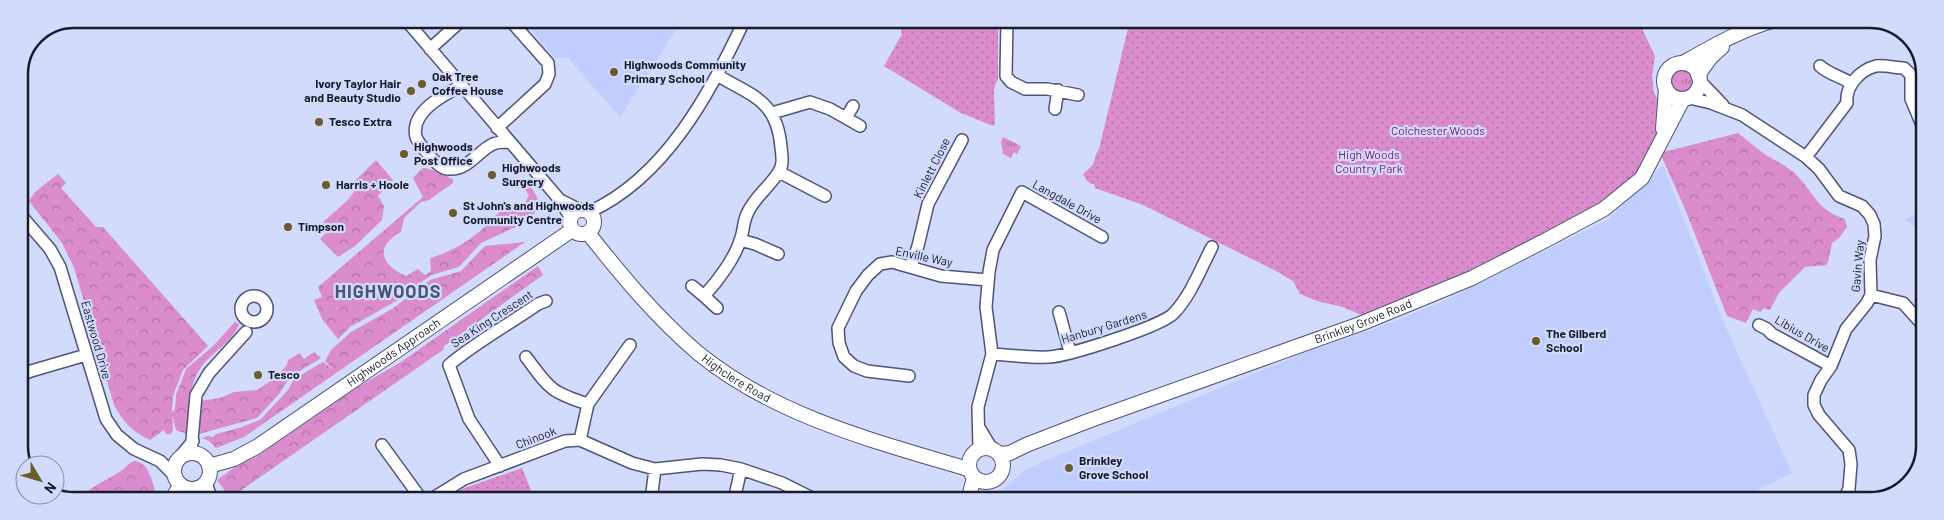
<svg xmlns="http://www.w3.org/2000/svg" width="1944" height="520" viewBox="0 0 1944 520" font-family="Barlow,sans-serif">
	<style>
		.built { fill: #c1cdfc }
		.grass { fill: url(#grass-tufts) }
		.forest { fill: url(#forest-crowns) }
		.park { fill: url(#park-dots) }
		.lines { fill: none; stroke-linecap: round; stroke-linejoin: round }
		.minor-casing { stroke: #4e5578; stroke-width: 14 }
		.tertiary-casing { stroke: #4e5578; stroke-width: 16 }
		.minor { stroke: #fff; stroke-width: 11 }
		.tertiary { stroke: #fff; stroke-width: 14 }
		.poi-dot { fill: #6a5d2a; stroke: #d2dbfc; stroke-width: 2 }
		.labels { text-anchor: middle; stroke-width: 4.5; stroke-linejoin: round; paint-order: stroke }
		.poi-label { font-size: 12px; font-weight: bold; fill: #181b2a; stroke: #d2dbfc; text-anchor: start }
		.park-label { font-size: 12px; fill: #7f1872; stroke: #d2dbfc }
		.street-label { font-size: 12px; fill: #181b2a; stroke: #d2dbfc }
		.district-label { font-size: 18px; font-weight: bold; letter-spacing: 1px; fill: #4c5476; stroke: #d2dbfc }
		.rim { fill: none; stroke: #181b2a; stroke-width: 2.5 }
	</style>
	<defs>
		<pattern id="grass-tufts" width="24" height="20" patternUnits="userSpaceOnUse" patternTransform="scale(1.25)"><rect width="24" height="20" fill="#db8ccc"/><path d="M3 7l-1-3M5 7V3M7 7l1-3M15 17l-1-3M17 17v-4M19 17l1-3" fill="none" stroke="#b172a6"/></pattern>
		<pattern id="forest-crowns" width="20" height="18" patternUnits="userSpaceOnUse" patternTransform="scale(1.25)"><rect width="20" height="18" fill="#db8ccc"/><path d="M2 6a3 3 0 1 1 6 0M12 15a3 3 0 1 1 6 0" fill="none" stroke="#b172a6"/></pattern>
		<pattern id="park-dots" width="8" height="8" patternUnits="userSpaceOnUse" patternTransform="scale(1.25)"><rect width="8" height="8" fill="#db8ccc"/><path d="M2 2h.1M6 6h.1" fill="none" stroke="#b172a6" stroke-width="1.8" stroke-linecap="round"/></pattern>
	</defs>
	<rect width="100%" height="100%" fill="#d2dbfc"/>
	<path class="built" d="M522,19H683L620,117L567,57L555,58Z
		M1663,165L1724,323L1792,473L1747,495L1749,501L992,500L1022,472L1047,460L1306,352L1374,329L1442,302L1607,220Z
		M1925,210L1924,233L1904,219Z"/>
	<path class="grass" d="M1669 81a12 12 0 1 1 24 0a12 12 0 1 1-24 0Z
		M1003,137L1021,146L1017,154L1014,152L1011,158L1003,154L1001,142Z"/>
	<path class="forest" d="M1738,133C1747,140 1756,148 1766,155C1774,160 1784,164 1792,171C1814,190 1814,209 1845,219L1847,227L1839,238L1832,243L1828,262L1826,265L1805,267L1779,293L1770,310L1764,308L1760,312L1753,309L1746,323L1727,316L1685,209L1660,153Z
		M376,160L393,180L378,196L384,206L382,220L355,246L338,257L320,239L330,229L323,222L348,200L356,189L355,181Z
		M423,168C432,168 444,175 453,179V183L429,200L421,202L404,218L401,232C374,247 381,265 406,276L418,269L425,275L431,271L430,258C447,253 465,244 479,232C490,222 499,210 512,203L522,208L529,195L521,184L527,180L537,197L540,207L526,222L481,243L459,267L431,275L398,300L350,327L338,339L322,319L314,300L322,297L318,287L423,197L413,178Z
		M58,174L66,183L61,188L96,227H103L208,346L183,370L173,396L172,412L175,409L176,395L186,369L213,346L235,322L239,324C233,342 212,352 201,367C187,388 190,411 187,434L176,430L172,415L173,430L171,434H166L164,430L150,440C133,432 123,422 114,405L74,267L62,243L29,201L35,192Z
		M525,242L244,437L216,448L209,441L202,438L208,436L213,437L216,434L239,428L260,420L288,390L294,379L323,362L333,369L325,361L331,350L351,332L392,309L430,280L461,271L485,246Z
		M538,266L543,275L444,346L443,350L230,498L217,480L235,467L256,457L356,388L401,362Z
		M314,352L321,358L290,377L279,394L257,418L199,434L200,401L220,398L234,392L257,390L274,379L287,365L288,360L300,353L304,359Z
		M134,461C149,462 152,481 156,493L152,500L80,499C91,486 107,480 121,471C126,468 128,463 134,461Z"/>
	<path class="park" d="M918,20H998V78L994,89L995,124L993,126L961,113L884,66L902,34L898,21L917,24Z
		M1130,20H1638L1655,56L1652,76L1654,93L1660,103L1659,134L1637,177L1600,204L1469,273L1371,315H1361L1343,307L1317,301L1300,294L1293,281L1276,271L1143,205L1095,188L1094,184C1088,184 1086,179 1083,174L1093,165L1096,154L1099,149Z
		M522,468L535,500H443L462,489Z"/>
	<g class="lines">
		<g class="minor-casing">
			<path id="minor" d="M405,19L559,199L571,218
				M1007,20L1006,76L1011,82L1025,89H1047L1078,95
				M430,49L463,19
				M1820,66C1827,73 1841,77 1851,83
				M1699,80L1723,105
				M461,86C443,95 410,112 416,137C418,143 425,150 429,155C435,162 442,170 451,169C469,169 478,151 493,144C498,142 503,142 508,142
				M1689,98L1711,103L1742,115L1806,157L1819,169L1839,196L1862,206L1870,215L1874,224L1875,236L1870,260L1871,295L1867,303L1846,329L1831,366L1821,380L1814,395V405L1819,415L1849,450L1851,464L1849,489L1843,501
				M1055,109L1058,90
				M772,113L810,102L830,109L860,126
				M846,118L853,106
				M497,128L545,84L549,74L548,63L509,19
				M1806,157L1847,103C1845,86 1860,70 1876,66C1885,65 1896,68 1904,68L1911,75V99L1925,132
				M779,172L825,196
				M560,200L580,210
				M589,212C665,178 711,92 745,19
				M19,213L50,249L60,267L106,419L117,435L134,449L160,461L173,474
				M740,240L755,244L778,254
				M911,267L918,246L928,204L962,140
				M692,286L704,296C718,281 735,258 741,238C744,229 743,221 748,212C755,197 769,187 778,173C784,165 782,157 781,147C777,100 752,96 717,75
				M1871,295L1903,303L1922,324H1924
				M704,296L717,308
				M241 309a13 13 0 1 1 26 0a13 13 0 1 1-26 0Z
				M1059,312L1070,352
				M1759,325L1767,329L1772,334L1831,366
				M992,354C1011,355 1030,358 1049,357C1068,356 1163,326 1174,313C1191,295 1201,268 1212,247
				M526,357C549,388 550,392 588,404
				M19,376L31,371L86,355
				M909,376L867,371L854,366L844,357L839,343L838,328L856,291L868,275L880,264L892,262L941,276L988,280
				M1922,428L1924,427
				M980,429L992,449
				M580,440L588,404L630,345
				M382,445L422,500
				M979,449L978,407L992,354L986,307L989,272L993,250L1022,192L1102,237
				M191,452L196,395L209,373L246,332
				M178,459L193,441
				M500,466L469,419L449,365C476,342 508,325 538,304L546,301
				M206,483L212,500
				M196,488L211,498
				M430,500L464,479L565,441L580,440L632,463L655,469L702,464L721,465L741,469L782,483L816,500
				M651,500L655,469
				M734,500L741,469"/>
		</g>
		<g class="tertiary-casing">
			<g id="tertiary">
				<path d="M1683,63C1713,46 1742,29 1775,20"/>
				<circle cx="1682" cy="81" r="18"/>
				<path d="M1698,75L1711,57L1722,47"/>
				<path d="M1663,129L1666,89"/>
				<circle cx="582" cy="222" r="12"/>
				<path id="s1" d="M588,233C622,276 656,317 698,353C775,416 874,441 968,469"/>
				<circle cx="986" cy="465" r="17"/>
				<circle cx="192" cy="471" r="18"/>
				<path id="s2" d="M999,454L1010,453L1026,445L1088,421L1360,324L1472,278L1548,239L1604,209L1642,178L1683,99"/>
				<path id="s3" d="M209,466L234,459L258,446L572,230"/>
				<path d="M171,500L181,485"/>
				<path d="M968,500L974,478"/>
			</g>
		</g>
		<use href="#minor" class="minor"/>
		<use href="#tertiary" class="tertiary"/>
	</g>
	<g class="poi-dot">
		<circle cx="614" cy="72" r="5"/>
		<circle cx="422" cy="84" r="5"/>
		<circle cx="411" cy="91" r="5"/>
		<circle cx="319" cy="122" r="5"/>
		<circle cx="404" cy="154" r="5"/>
		<circle cx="492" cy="175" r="5"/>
		<circle cx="326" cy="185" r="5"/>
		<circle cx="453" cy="213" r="5"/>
		<circle cx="288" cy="227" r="5"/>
		<circle cx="1536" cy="341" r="5"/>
		<circle cx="258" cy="375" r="5"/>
		<circle cx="1069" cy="468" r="5"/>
	</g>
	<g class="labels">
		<g class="poi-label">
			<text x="624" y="69">Highwoods Community<tspan x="624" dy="14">Primary School</tspan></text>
			<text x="432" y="81">Oak Tree<tspan x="432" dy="14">Coffee House</tspan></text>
			<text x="401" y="88" text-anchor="end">Ivory Taylor Hair<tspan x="401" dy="14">and Beauty Studio</tspan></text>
			<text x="329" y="126">Tesco Extra</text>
			<text x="414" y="151">Highwoods<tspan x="414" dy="14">Post Office</tspan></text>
			<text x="502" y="172">Highwoods<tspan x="502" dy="14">Surgery</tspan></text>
			<text x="336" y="189">Harris + Hoole</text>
			<text x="463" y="210">St John's and Highwoods<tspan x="463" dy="14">Community Centre</tspan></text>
			<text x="298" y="231">Timpson</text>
			<text x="1546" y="338">The Gilberd<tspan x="1546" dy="14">School</tspan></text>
			<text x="268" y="379">Tesco</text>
			<text x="1079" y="465">Brinkley<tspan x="1079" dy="14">Grove School</tspan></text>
		</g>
		<g class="park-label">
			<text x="1438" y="135">Colchester Woods</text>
			<text x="1369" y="159">High Woods<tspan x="1369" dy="14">Country Park</tspan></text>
		</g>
		<g class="street-label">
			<text transform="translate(932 168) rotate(-63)" y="4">Kinlett Close</text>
			<text transform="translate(1067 202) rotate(29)" y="4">Langdale Drive</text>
			<text transform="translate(924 257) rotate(12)" y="4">Enville Way</text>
			<text transform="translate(1858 266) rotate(-85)" y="4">Gavin Way</text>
			<text transform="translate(492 319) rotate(-33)" y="4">Sea King Crescent</text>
			<text dy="4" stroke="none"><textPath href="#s2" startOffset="388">Brinkley Grove Road</textPath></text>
			<text transform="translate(1104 327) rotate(-17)" y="4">Hanbury Gardens</text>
			<text transform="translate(1802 334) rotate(30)" y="4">Libius Drive</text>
			<text transform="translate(96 340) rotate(74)" y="4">Eastwood Drive</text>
			<text dy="4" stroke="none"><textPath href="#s3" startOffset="218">Highwoods Approach</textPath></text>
			<text dy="4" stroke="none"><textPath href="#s1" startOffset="209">Highclere Road</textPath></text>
			<text transform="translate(536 438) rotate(-21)" y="4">Chinook</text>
		</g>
		<g class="district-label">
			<text x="388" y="298">HIGHWOODS</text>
		</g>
	</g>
	<path d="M0 0H1944V520H0ZM74 28H1870A46 46 0 0 1 1916 74V446A46 46 0 0 1 1870 492H74A46 46 0 0 1 28 446V74A46 46 0 0 1 74 28Z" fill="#d2dbfc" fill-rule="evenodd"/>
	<path class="rim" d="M74 28H1870A46 46 0 0 1 1916 74V446A46 46 0 0 1 1870 492H74A46 46 0 0 1 28 446V74A46 46 0 0 1 74 28Z"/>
	<g transform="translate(40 480) rotate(128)"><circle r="24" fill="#d2dbfc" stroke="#888ea8"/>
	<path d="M0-4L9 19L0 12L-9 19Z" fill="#6a5d2a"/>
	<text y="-8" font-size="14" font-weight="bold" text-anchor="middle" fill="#181b2a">N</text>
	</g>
</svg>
